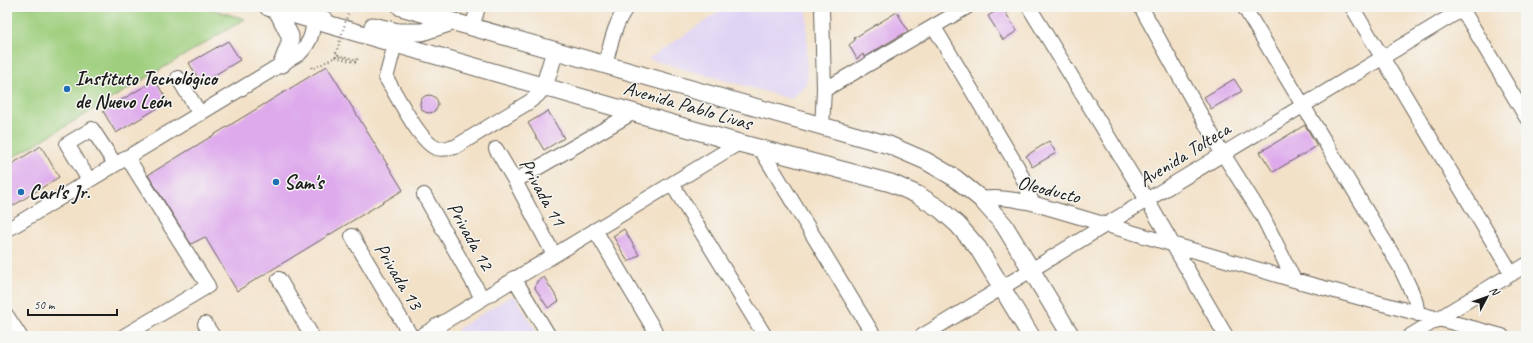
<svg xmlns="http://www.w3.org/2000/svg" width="1533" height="343" viewBox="0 0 1533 343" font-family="Caveat,sans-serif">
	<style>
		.built { fill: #e0d4f4 }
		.green { fill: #9fcf7e; stroke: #5e764d }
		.building { fill: #deaaec }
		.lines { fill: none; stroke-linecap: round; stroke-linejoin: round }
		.minor-casing { stroke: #676158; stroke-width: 16 }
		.major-casing { stroke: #676158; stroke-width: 19 }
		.path { stroke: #676158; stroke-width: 2; stroke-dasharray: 1 3; stroke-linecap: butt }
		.minor { stroke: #fff; stroke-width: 14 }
		.major { stroke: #fff; stroke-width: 17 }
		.path-bridge { stroke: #676158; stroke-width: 2; stroke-dasharray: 1 3; stroke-linecap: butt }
		.poi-dot { fill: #1f6fb2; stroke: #f6f6f2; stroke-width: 1.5 }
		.labels { text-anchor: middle; stroke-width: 3; stroke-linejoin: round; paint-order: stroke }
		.poi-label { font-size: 20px; font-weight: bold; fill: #1c1c1c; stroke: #f6f6f2; text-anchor: start }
		.street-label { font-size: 20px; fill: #1c1c1c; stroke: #f6f6f2 }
	</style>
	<rect width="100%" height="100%" fill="#f6f6f2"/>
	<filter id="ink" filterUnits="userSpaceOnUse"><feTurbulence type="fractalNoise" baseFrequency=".025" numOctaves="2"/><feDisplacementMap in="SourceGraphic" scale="8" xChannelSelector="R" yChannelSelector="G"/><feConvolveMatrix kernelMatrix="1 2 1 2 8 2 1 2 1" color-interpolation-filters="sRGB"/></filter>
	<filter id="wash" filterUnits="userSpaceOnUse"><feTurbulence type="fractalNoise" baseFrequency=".012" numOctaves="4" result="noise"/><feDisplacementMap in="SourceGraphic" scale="16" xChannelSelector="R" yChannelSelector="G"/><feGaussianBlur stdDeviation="0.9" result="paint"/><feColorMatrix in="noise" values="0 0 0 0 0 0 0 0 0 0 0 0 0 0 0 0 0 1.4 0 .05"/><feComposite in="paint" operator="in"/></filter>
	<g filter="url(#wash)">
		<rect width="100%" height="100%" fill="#f3e1c7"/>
		<path class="built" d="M726,7H807V85L791,99L648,59Z
			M511,296L516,298L539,336H458L457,334L459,328Z"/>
		<path class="green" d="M7,7H203L245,19L7,161Z"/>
		<g id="blocks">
			<path class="building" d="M1002,7L1017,31L1003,40L988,16Z
				M897,12L908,31L864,57L863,54L857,59L849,45L855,40L854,38Z
				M228,41L240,60L201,83L189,63Z
				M327,66L403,190L237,291L205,237L191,244L148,175Z
				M1234,79L1242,91L1211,109L1204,97Z
				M155,80L168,102L116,133L103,111Z
				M420 104a9 9 0 1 1 18 0a9 9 0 1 1-18 0Z
				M548,111L564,138L544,150L528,123Z
				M1305,125L1317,146L1273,172L1260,152Z
				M1049,141L1056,153L1032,167L1026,156Z
				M41,146L59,177L8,209L7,167Z
				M624,229L639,255L628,262L613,236Z
				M544,277L559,301L548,308L535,288L537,281Z"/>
		</g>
	</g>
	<g filter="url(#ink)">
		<use href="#blocks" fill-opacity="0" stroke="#676158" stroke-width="1"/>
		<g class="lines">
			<g class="minor-casing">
				<path id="minor" d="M822,7L824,90
					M1029,7L1147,200L1226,336
					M1141,7L1218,146L1263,217L1294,280
					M1244,7L1400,267L1415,299L1418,314
					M1352,7L1512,274
					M1461,7L1526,117
					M934,27L1017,166L1026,185L1032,203
					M472,28L478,7
					M395,44L386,78C397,95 419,141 436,148C442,150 449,148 455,147L529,102L538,95L544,87
					M605,65C611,44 614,24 627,7
					M178,78L200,114
					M822,127L824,90L967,7
					M760,148L874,336
					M496,149L515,181L554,255
					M89,180L67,144L92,129L115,164
					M515,181L634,112
					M672,184L765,336
					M424,195L482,298
					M981,199C999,196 1015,200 1032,203L1294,280L1502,336
					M7,230L300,53C310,43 312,35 314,21
					M595,230L658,336
					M352,236L411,336
					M514,278L549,336
					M279,279L312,336
					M7,316L20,336
					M205,324L213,336
					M436,326L442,336
					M124,336L208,286L127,157
					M421,336L739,143
					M922,336L1466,7
					M1410,336L1526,265"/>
			</g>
			<g class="major-casing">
				<path id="major" d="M268,7L739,143L891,183L918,195L940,209L958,225L978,248L1031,336
					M319,7L314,21L325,20
					M401,7L889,145L926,161L955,178L981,199L1004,225L1071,336
					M277,10L290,36V43L282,64
					M373,26L398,32H422L452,22
					M544,87L555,51"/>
			</g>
			<path class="path" d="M312,67L313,69L335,57L357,63V62L338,56V55L357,60L358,58"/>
			<use href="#minor" class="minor"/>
			<use href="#major" class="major"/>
			<path class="path-bridge" d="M335,57L350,7"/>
		</g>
	</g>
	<g class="poi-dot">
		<circle cx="67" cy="89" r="4"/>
		<circle cx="276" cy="182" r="4"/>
		<circle cx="21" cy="192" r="4"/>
	</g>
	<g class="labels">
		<g class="poi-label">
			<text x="75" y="85">Instituto Tecnológico<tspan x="75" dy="23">de Nuevo León</tspan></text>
			<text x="284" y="189">Sam's</text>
			<text x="29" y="199">Carl's Jr.</text>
		</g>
		<g class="street-label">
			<text transform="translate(688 105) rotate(16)" y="7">Avenida Pablo Livas</text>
			<text transform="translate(1184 154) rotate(-32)" y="7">Avenida Tolteca</text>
			<text transform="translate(1049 189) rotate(14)" y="7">Oleoducto</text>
			<text transform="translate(543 192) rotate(61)" y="7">Privada 11</text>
			<text transform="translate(471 236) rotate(61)" y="7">Privada 12</text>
			<text transform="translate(399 276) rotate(59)" y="7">Privada 13</text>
		</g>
	</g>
	<rect width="1533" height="343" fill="none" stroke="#f6f6f2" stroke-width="24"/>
	<g transform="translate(1487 297) rotate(49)" stroke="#f6f6f2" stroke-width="3" paint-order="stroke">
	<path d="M0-3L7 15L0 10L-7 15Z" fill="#1c1c1c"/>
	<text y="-6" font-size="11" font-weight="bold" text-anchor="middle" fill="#1c1c1c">N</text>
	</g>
	<path d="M28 309v6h89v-6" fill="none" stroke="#1c1c1c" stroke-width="2"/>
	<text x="34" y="309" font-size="12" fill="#1c1c1c" stroke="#f6f6f2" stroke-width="3" paint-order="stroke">50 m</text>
</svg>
